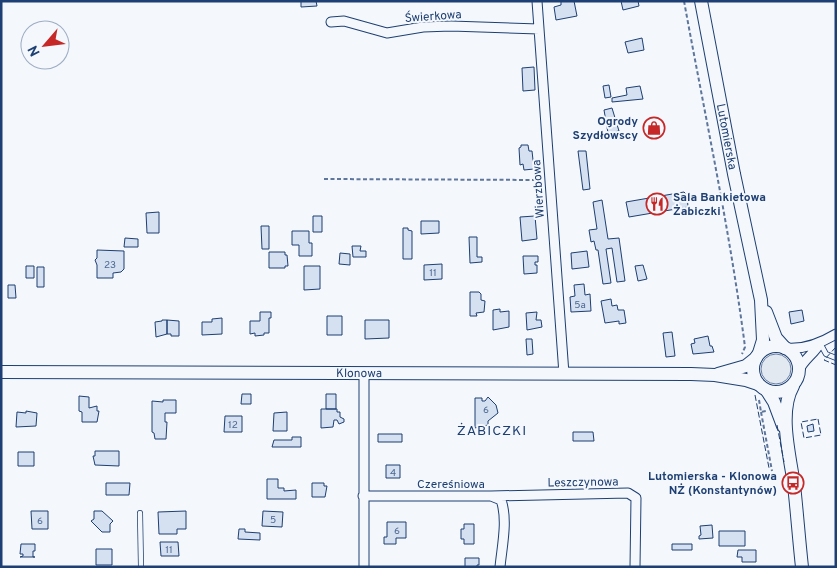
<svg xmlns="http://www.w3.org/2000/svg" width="837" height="568" viewBox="0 0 837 568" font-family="Overpass,sans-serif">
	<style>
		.green { fill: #e3e9f0; stroke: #687fa3 }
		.building { fill: #d5e0f0; stroke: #1d3f73 }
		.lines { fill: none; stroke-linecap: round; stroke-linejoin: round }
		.lane-casing { stroke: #1d3f73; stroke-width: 6 }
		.street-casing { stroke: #1d3f73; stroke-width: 11 }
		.secondary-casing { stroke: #1d3f73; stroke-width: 14 }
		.path { stroke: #5e769c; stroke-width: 2; stroke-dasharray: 4 2.5; stroke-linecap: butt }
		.lane { stroke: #f4f7fb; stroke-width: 4.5 }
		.street { stroke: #f4f7fb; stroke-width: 9 }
		.secondary { stroke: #f4f7fb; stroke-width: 12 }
		.fence { stroke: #1d3f73; stroke-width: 1; stroke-dasharray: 6 2.5; stroke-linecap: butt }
		.labels { text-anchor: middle; stroke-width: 4; stroke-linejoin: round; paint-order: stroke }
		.number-label { font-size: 10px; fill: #4b6792 }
		.street-label { font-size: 12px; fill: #1d3f73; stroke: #f4f7fb }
		.poi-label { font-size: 12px; font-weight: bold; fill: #1d3f73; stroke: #f4f7fb; text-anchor: end }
		.neighbourhood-label { font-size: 14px; letter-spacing: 1px; fill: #1d3f73; stroke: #f4f7fb }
	</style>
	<rect width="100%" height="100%" fill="#f4f7fb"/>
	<path class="green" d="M761 369a15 15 0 1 1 30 0a15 15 0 1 1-30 0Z"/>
	<path class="building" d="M301,1H316L317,6L301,7Z
		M561,1H574L577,16L556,20L554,7L561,5Z
		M621,1H638L639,6L623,10Z
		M642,38L644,50L628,53L625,42Z
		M534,67L535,90L523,91L522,68Z
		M609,85L611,97L605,98L603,86Z
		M640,86L643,99L612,102V98L627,95L626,88Z
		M612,108L619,131L608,133L604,110Z
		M521,145H528L529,151H532L534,169L524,170L523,164L520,165L519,148L521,147Z
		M578,151H586L590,189L583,190Z
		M684,192L687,195L688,207L629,217L626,202Z
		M602,200L608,239L619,238L625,281L617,282L612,248L606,249L611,283L603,284L598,250H596L594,241L591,242L589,230L597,229L593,202Z
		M159,212V233H147L146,213Z
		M313,216H322V232H313Z
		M535,216L537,239L522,241L520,217Z
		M421,221H439V233L421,234Z
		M261,226H269V249H262Z
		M403,228H408V230L412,231V259H403Z
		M292,231H309V243H312V256H299V245H292Z
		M469,237H477V257H482V262L470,263Z
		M125,238L138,239V247H124Z
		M352,246H361L360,251H366V257H353Z
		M97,250L124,251V269L121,272L113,273V278H97V265L95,260L97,258Z
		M587,251L589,267L572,269L571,253Z
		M269,252H285V255H287L288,266H285V268H269Z
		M340,253L350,254V265L339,264Z
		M523,256H538V262H535V265H537V273L524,274Z
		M442,264V279L424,280V265Z
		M643,265L647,279L638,281L635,266Z
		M26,266H34V278H26Z
		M304,266H320V289L304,290Z
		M37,267H44V287H37Z
		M584,284L585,295L590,294L591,311L571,312L570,297L575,296L574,285Z
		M8,285H15L16,298H8Z
		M470,292H479L481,294V300L485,301L484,312L476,313L477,316H470Z
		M611,299L612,306L617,305L618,310H624L626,323L619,324V321L605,323L601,301Z
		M500,309V312L509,311V327L493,330V310Z
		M802,310L804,321L791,324L789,312Z
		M260,312H271V318H269V333H264V335L255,336V333L250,334V321H260Z
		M537,312L536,320H541L542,327L527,330L526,313Z
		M327,316H342V335H327Z
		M222,318V334L202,335V322H212V319Z
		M162,320H167V334L156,337L155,322L162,321Z
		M167,320L179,321V336H171V334H167Z
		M365,320H389V338L365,339Z
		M672,332L675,356L666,357L663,333Z
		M708,336L710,346H712L714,352L693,354L691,344L695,343L694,339Z
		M526,339H532L533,354L527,355Z
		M242,394H251V404H241Z
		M326,394H336V409H326Z
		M79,396L89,397V408L97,406V411H99L97,422H82V412L79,411Z
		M488,397L496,405L498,413L488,421V425L475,428V398H482V401H485Z
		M163,400H176V413H165V422H167L166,439H155L154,433L152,432V401L163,402Z
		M321,409H337V412H340V417L344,419V422L339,424L337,420H334L333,427L321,428Z
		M26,411L37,413L36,426L16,427L17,412L26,413Z
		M287,412V431H273L274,413Z
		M225,416H242V432H224Z
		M813,424L814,431L808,432L807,426Z
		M573,432H593L594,441H573Z
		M378,434H402V442H378Z
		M292,437H301V447H272L274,440H292Z
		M95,451H119V466L95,465L93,456H95Z
		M18,452H34V466H18Z
		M386,465H400V478H386Z
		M267,479H278V488H284V491L296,490V499H267Z
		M106,483H130L129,495H106Z
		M312,483H324V486H327L325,497H312Z
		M31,511H48V529H32Z
		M94,511H102L113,521L110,524V532H102L91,521L94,519Z
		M186,511V529H177V534H159L158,512Z
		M263,511L283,512L282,527L262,526Z
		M387,522H406V538H396V544H384V537H387Z
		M464,524H474V544H464V539H461V529H464Z
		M712,525L713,538L699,539V536L701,535L700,526Z
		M239,529H245V532L260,533V540L238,539Z
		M719,531H745V546H719Z
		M160,542H178L179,556H161Z
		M21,544H35V551H33V557H35H20L23,556V554H20Z
		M672,544H692V550H672Z
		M96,549H112V565H96Z
		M738,550H756V562H742V557H737Z
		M465,558H479V565H477V567H465Z"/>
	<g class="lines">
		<g class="lane-casing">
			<path id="lane" d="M820,343L826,354L836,358
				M140,513L141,567"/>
		</g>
		<g class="street-casing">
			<path id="street" d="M537,1L564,374
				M331,22L344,21L387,33L423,27L451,26L539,29
				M785,348C803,350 821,343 836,334
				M799,370C804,359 814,354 820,343
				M363,496H491L501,500C508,520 502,546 500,567
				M491,496L628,493L636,498L635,567
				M364,567V373"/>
		</g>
		<g class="secondary-casing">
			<g id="secondary">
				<path id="s1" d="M701,1L734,174L761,300L763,340L759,353"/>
				<path d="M766,312L776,338L785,348"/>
				<circle cx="776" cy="369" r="23"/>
				<path id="s2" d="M1,372L691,374L715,375L746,380L758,384"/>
				<path d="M718,374L746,366L756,358"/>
				<path d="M793,386C778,412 790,456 794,485C797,512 799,540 802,567"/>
				<path d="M767,391L774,402L783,426"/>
			</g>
		</g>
		<path class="path" d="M684,1C705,116 730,231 745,347L742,354
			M324,179L542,180
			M759,400L761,412L766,411
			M761,412L772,471"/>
		<use href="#lane" class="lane"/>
		<use href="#street" class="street"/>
		<use href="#secondary" class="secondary"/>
		<path class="fence" d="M836,347L824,360L836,365
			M755,395L769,468
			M818,419L821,435L804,438L801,422Z
			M777,425L784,462"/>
	</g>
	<defs>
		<g id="shop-ring" transform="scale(1.125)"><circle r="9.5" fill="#f4f7fb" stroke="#c62828" stroke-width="1.5"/><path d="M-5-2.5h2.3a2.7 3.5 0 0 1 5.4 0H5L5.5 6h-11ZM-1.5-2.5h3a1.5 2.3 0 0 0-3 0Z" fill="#c62828"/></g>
		<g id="restaurant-ring" transform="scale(1.125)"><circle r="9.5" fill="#f4f7fb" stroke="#c62828" stroke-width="1.5"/><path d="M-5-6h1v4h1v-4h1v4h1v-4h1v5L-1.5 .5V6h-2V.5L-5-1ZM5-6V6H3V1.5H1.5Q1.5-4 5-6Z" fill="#c62828"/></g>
		<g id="bus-ring" transform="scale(1.125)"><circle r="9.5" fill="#f4f7fb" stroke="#c62828" stroke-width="1.5"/><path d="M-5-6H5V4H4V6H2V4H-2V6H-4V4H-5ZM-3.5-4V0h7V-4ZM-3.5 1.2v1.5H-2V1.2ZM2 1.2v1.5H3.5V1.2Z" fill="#c62828"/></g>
	</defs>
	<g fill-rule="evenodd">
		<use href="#shop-ring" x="654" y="128"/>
		<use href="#restaurant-ring" x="657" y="204"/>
		<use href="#bus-ring" x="793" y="483"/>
	</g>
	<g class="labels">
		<g class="number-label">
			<text x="110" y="268">23</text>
			<text x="433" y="276">11</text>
			<text x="580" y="308">5a</text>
			<text x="486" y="413">6</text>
			<text x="233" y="428">12</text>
			<text x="393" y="476">4</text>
			<text x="273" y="523">5</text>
			<text x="40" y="524">6</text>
			<text x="397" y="534">6</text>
			<text x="169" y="553">11</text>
		</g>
		<g class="street-label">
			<text transform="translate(433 16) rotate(-4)" y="4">Świerkowa</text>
			<text dy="4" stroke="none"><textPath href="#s1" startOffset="138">Lutomierska</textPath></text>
			<text transform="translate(538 189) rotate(-94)" y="4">Wierzbowa</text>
			<text dy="4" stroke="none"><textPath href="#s2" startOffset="358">Klonowa</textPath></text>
			<text transform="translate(583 482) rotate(-1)" y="4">Leszczynowa</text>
			<text x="451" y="488">Czereśniowa</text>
		</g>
		<g class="poi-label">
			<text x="638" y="125">Ogrody<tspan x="638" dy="14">Szydłowscy</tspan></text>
			<text x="673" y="201" text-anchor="start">Sala Bankietowa<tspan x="673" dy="14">Żabiczki</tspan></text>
			<text x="777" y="480">Lutomierska - Klonowa<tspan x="777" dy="14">NŻ (Konstantynów)</tspan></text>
		</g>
		<g class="neighbourhood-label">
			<text x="492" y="435">ŻABICZKI</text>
		</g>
	</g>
	<rect width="837" height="568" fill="none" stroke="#1d3f73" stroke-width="5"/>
	<g transform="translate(45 45) rotate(242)"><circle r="24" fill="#f4f7fb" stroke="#9eadc5"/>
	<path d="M0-4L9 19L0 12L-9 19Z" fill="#c62828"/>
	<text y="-8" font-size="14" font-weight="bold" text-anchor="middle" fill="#1d3f73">N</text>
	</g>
</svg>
